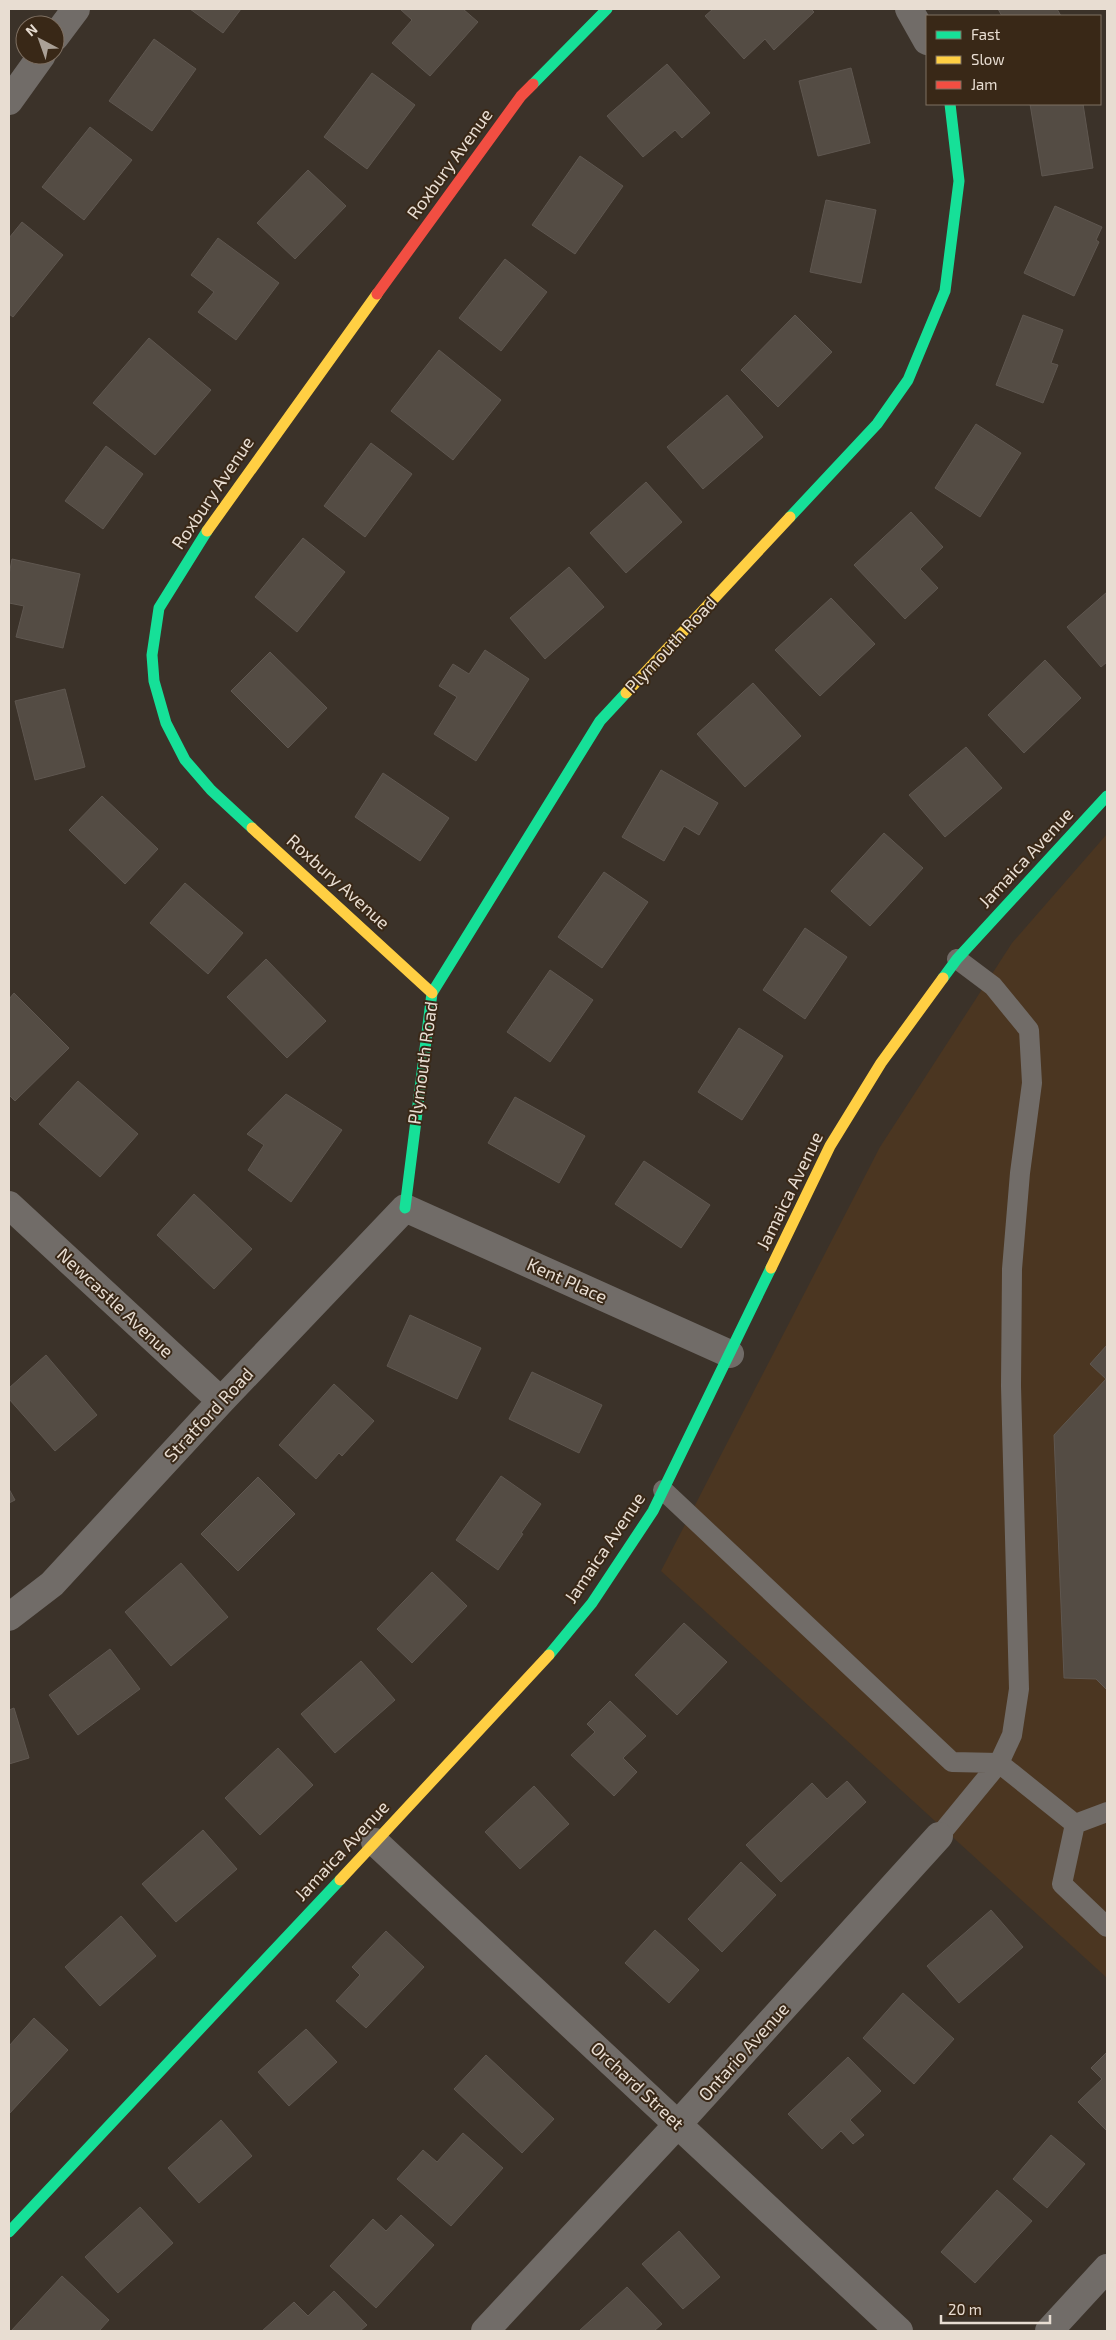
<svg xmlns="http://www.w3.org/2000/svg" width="1116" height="2340" viewBox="0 0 1116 2340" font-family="'Exo 2',sans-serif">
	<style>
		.built { fill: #4b3621 }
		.building { fill: #544c44; stroke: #5f5750 }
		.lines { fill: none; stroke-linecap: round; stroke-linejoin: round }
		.lane { stroke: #716c68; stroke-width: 20 }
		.street { stroke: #716c68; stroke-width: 28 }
		.fast { stroke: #16e098; stroke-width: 11 }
		.slow { stroke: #ffcf43; stroke-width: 11 }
		.jam { stroke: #f24e42; stroke-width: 11 }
		.labels { text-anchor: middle; stroke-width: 4; stroke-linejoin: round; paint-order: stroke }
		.street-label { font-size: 18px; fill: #e8ddd2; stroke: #392817 }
	</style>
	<rect width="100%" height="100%" fill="#3b3229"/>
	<path class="built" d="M1107,834V1978L661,1571L880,1147L1012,943Z"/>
	<path class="building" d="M190,9H241L223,33Z
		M400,9H463L478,22L430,76L392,43L412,20Z
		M713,9H811L814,12L774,50L765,39L744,59L705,16Z
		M998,9H1057L1061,16H1002Z
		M154,39L196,69L152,131L109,101Z
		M667,64L710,113L682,138L675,130L643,157L607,116Z
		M851,68L870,143L818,156L799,81Z
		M372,73L415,105L367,169L324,137Z
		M1030,104H1083L1093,168L1042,176Z
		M90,127L132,160L84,220L42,187Z
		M580,156L623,186L575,254L532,225Z
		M308,170L346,206L295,259L257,223Z
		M826,200L876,210L861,283L810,272Z
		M1055,206L1102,227L1096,240L1099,242L1074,296L1024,273Z
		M22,222L63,255L13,317L9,314V238Z
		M218,238L279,283L236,340L198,312L214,292L191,275Z
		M505,259L547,292L501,351L459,318Z
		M795,315L832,352L778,407L741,370Z
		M1023,315L1063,330L1051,363L1058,365L1043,403L996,385Z
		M149,338L211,390L155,455L93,403Z
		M439,350L501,400L453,460L391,411Z
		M727,395L763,437L703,489L667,447Z
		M976,424L1021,453L980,517L935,488Z
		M371,443L412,474L365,537L324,506Z
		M106,446L143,474L103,529L65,501Z
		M646,482L682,522L626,573L590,533Z
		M911,512L943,547L920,569L938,588L905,619L854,565Z
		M303,538L345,572L297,632L255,597Z
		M12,559L80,574L63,648L16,637L24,606L9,603V575Z
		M569,567L604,607L545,659L510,618Z
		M1107,592V662L1101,667L1067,627Z
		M831,598L875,644L820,696L775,650Z
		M485,650L529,679L476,761L434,734L457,697L439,686L453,664L469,674Z
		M270,652L327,708L288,748L231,691Z
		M1045,660L1081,698L1024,753L988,715Z
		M753,683L801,736L745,787L697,734Z
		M65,689L85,767L35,780L15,701Z
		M966,747L1002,788L945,837L909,795Z
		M661,770L718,803L699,835L684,826L664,861L622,837Z
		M383,773L449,818L420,861L355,817Z
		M102,796L158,849L125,884L69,830Z
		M884,833L923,868L870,926L831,891Z
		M604,872L648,902L602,968L558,937Z
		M185,883L243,933L208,974L150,923Z
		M805,928L847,957L805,1019L763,990Z
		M266,959L326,1021L287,1058L227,997Z
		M550,970L593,1000L550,1062L507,1032Z
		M14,993L69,1048L15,1101L9,1095V999Z
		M739,1028L783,1056L742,1120L698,1092Z
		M78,1081L138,1134L100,1177L39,1124Z
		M286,1094L342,1130L291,1202L248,1170L264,1145L247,1134Z
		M515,1097L585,1136L559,1183L488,1143Z
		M644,1161L710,1205L681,1248L615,1204Z
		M194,1194L252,1249L214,1289L157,1235Z
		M410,1315L481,1348L457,1399L387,1366Z
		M1107,1345V1690L1096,1679L1064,1678L1054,1435L1106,1379L1090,1364Z
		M46,1355L97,1415L55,1451L9,1399V1388Z
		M532,1372L602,1405L579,1453L509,1419Z
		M334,1384L374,1421L342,1456L339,1453L316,1479L279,1445Z
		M501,1476L541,1504L521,1533L523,1534L498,1570L456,1540Z
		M258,1477L295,1514L238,1571L201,1534Z
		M9,1489L15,1500L9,1503Z
		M181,1563L228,1617L171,1666L125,1612Z
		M432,1572L467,1606L412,1663L377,1629Z
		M684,1623L727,1662L677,1715L635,1675Z
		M110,1649L140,1689L78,1735L49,1695Z
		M361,1661L395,1700L335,1753L301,1714Z
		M610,1701L646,1736L623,1758L637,1772L614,1796L571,1755L595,1732L587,1724Z
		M14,1708L29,1758L9,1764V1710Z
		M278,1748L313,1785L260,1835L225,1798Z
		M847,1781L866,1802L781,1882L746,1845L812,1783L827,1799Z
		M534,1786L569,1824L520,1869L485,1832Z
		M203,1830L237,1869L176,1922L142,1884Z
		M741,1862L776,1895L722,1952L688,1919Z
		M991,1910L1023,1947L959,2003L927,1966Z
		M121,1916L156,1956L100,2006L65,1967Z
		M655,1930L699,1970L669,2003L625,1963Z
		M386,1931L424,1967L366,2028L336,2001L360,1975L352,1967Z
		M903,1993L954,2039L914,2084L863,2038Z
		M34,2018L68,2050L9,2114V2046Z
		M306,2029L337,2062L289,2106L258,2072Z
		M1107,2052V2131L1078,2102L1102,2079L1091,2068Z
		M486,2055L554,2119L522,2153L454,2089Z
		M848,2057L881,2091L850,2120L864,2135L853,2144L841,2131L822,2149L788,2114Z
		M221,2120L252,2156L199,2203L168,2168Z
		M463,2133L503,2168L451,2226L397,2179L423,2150L437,2162Z
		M1051,2135L1085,2164L1047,2208L1013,2179Z
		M997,2190L1032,2221L975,2283L941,2252Z
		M140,2207L173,2243L118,2293L85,2257Z
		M401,2215L434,2245L376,2308L330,2266L373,2219L386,2231Z
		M679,2231L720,2277L683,2309L642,2264Z
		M62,2276L109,2320L99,2331H11Z
		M627,2287L662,2324L654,2331H579Z
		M334,2291L367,2325L360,2331H262L294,2302L308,2316Z"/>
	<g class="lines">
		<path class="lane" d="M663,1490L952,1762L999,1763L1012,1735L1019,1689L1011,1386L1012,1269L1020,1173L1032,1083L1029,1030L993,986L957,959
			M1075,1824L1062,1884L1107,1927
			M1075,1824L1107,1812
			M939,1836L999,1763L1075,1824"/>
		<path class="street" d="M909,9L927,41
			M55,37L76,9
			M9,101L42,55
			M9,1205L221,1401
			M9,1617L52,1584L221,1401L405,1208L730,1354
			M375,1842L899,2331
			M485,2331L678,2124L939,1836
			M1049,2331L1107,2268"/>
		<path class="fast" d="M533,84L607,9
			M790,517L877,424L908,380L945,291L959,181L950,104
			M207,531L159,608L152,655L154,681L166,723L185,760L211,790L252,828
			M943,978L957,959L1107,796
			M405,1208L432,993L600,721L626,693
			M549,1655L592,1603L653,1511L771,1268
			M9,2232L340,1880"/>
		<path class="slow" d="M207,531L377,294
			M626,693L790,517
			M252,828L432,993
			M771,1268L830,1146L881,1063L943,978
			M340,1880L549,1655"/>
		<path class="jam" d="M377,294L521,96L533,84"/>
	</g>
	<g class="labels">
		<g class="street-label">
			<text transform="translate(450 164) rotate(-54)" y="6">Roxbury Avenue</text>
			<text transform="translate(213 493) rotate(-56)" y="6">Roxbury Avenue</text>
			<text transform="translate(671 645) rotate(-47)" y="6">Plymouth Road</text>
			<text transform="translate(1026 858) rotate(-47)" y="6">Jamaica Avenue</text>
			<text transform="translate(338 882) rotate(42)" y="6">Roxbury Avenue</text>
			<text transform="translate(423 1063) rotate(-82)" y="6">Plymouth Road</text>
			<text transform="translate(790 1191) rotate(-64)" y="6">Jamaica Avenue</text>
			<text transform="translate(567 1281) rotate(24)" y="6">Kent Place</text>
			<text transform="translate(115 1303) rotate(43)" y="6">Newcastle Avenue</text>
			<text transform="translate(209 1415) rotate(-47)" y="6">Stratford Road</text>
			<text transform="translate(605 1548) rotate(-56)" y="6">Jamaica Avenue</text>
			<text transform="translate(342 1851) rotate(-47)" y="6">Jamaica Avenue</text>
			<text transform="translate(744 2052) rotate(-48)" y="6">Ontario Avenue</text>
			<text transform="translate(637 2086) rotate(43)" y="6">Orchard Street</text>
		</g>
	</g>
	<rect width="1116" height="2340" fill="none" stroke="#e8ddd2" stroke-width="20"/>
	<rect x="926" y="15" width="175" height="90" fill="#392817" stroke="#7f7062"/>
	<rect x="936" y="31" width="25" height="8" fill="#16e098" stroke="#7f7062"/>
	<text x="971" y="40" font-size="15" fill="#e8ddd2">Fast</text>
	<rect x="936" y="56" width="25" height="8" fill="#ffcf43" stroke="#7f7062"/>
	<text x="971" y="65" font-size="15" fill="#e8ddd2">Slow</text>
	<rect x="936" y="81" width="25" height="8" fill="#f24e42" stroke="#7f7062"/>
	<text x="971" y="90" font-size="15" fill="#e8ddd2">Jam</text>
	<g transform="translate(40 40) rotate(319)"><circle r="24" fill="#392817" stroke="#7f7062"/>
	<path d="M0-4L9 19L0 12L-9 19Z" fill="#aba197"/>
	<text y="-8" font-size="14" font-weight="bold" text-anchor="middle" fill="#e8ddd2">N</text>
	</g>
	<path d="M941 2315v8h109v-8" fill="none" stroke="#e8ddd2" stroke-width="2.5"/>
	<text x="948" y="2315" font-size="15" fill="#e8ddd2" stroke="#392817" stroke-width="4" paint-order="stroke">20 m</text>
</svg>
